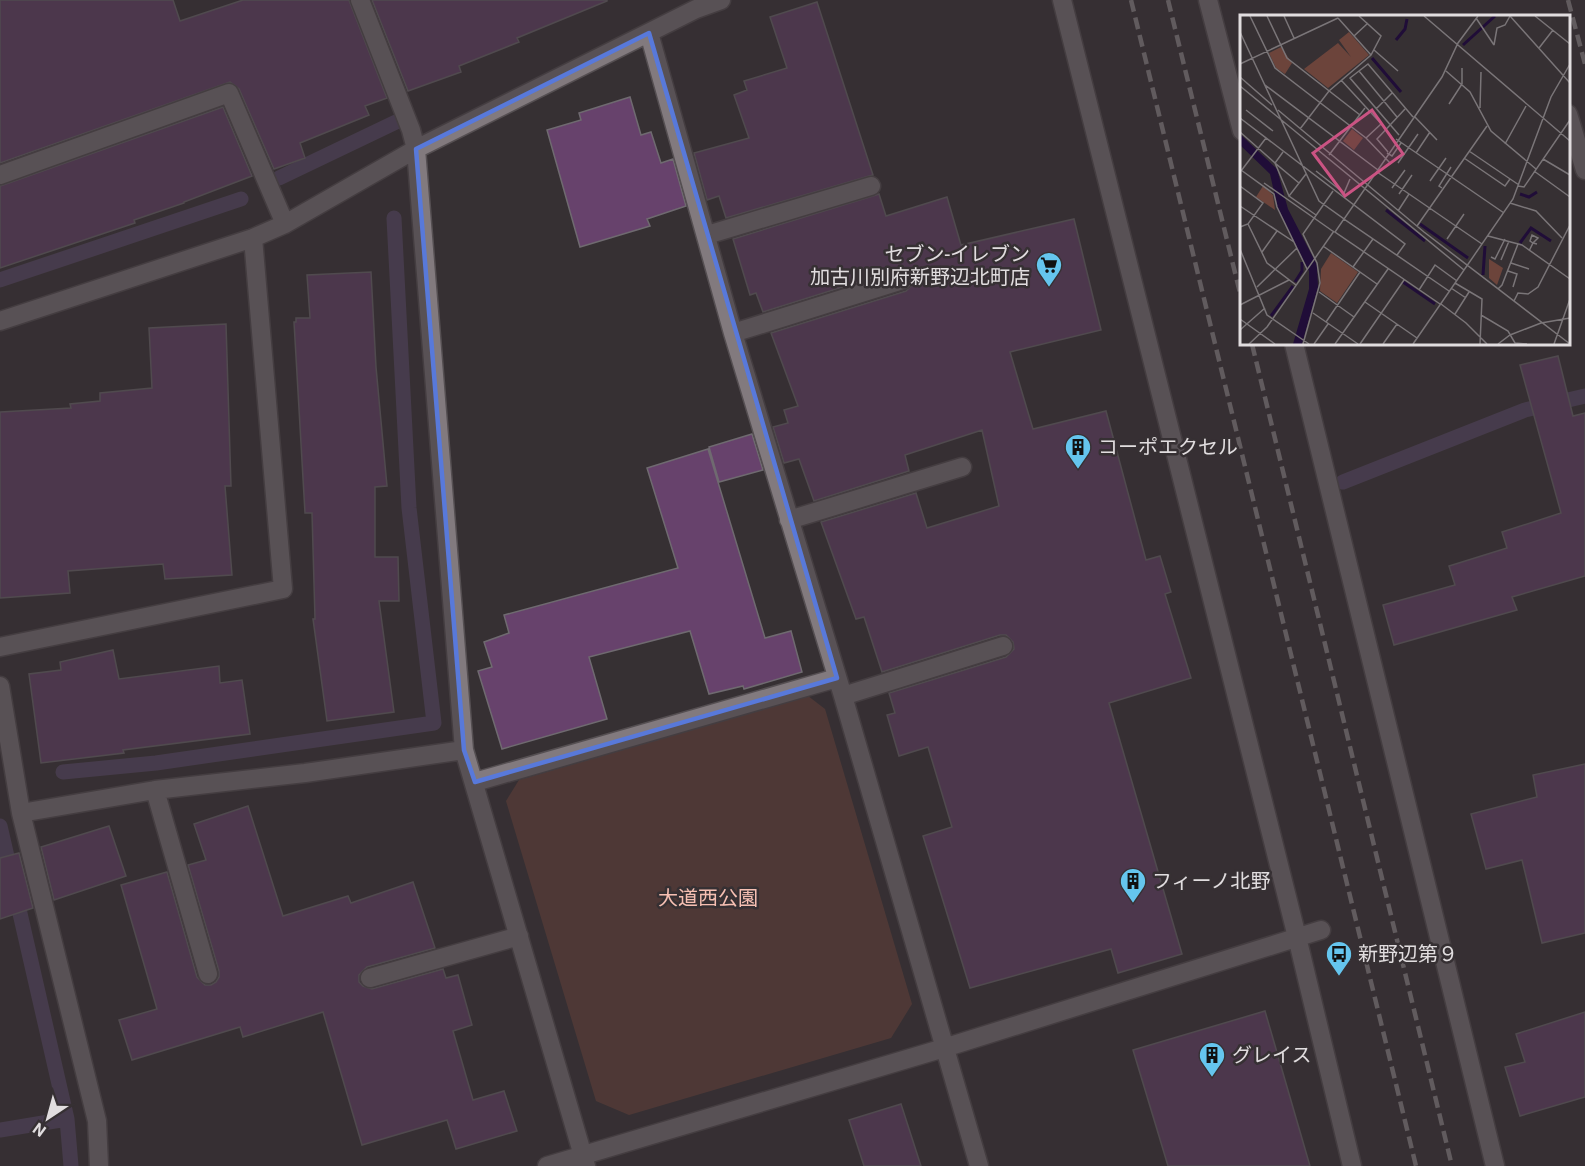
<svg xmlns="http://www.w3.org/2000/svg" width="1585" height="1166" viewBox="0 0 1585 1166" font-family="Roboto,'Noto Sans JP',sans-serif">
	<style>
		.green { fill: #6c443b }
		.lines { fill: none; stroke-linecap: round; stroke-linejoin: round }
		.stream { stroke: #5a4b6a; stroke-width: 15 }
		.building { fill: #67426c; stroke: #6f6a70; stroke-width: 1.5 }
		.minor-casing { stroke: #554f52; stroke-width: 21 }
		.minor { stroke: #827a7e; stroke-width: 18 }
		.rail { stroke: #959093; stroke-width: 4.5; stroke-dasharray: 12 6; stroke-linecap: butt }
		.marked { fill: none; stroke: #5879da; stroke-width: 4.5; stroke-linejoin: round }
		.labels { text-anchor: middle; stroke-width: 5; stroke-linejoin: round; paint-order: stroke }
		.poi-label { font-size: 20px; fill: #e1dddf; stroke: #363033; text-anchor: start }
		.park-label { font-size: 20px; fill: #f6bfb2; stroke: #363033 }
		.inset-river { fill: none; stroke: #200d38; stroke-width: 3 }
		.inset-road { fill: none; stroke: #7a7578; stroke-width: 1.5 }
		.view { fill: #cb5383; fill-opacity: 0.15; stroke: #cb5383; stroke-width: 3 }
		.inset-edge { fill: none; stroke: #e1dddf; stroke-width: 3 }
	</style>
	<rect width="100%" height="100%" fill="#363033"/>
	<path class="green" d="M808,696L825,709L912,1004L891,1038L629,1115L596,1101L506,801L519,780Z"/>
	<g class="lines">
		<path class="stream" d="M279,178L396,122
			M0,280L241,199
			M1343,482L1525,410L1585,396
			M63,772L156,763L434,723L409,508L394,218
			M0,826L67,1119L71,1166
			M0,1130L67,1119"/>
	</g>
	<path class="building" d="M0,0H173L180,21L243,0H349L387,98L365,106L369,115L300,143L305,158L274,169L239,89L230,82L0,163Z
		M372,0H607V1L517,38L519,42L459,66L461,72L408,91Z
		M817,2L873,175L726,218L719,196L707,200L694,153L749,138L734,95L747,90L744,81L787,68L770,17Z
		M630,97L641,135L651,132L661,163L673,159L686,206L647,219L650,226L580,247L547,130L581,120L579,113Z
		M223,107L252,176L184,202V203L134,220L135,223L0,268V186Z
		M879,194L886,216L947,197L961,245L1074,219L1101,330L1010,352L1033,429L1106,411L1146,560L1160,556L1171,592L1165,594L1191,678L1109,703L1182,954L1118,973L1111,949L970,988L923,836L952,827L928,747L899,756L887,715L895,713L889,693L1006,657L1014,649L1013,642L1006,635H1000L882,672L864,617L856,619L821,522L916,493L927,528L999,506L982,430L905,455L909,471L814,501L799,459L784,463L773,427L788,423L784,410L798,406L771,333L906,291L914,283V276L906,269H900L763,312L756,293L750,295L733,239Z
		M371,272L376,367L387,486L375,487V557H398L399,601H379L394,712L327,721L313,619H315L312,513H305L294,322H296V318H310L307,275Z
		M226,324L231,486H225L232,575L165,579L163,564L68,571L70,593L0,598V412L71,408L70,404L100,401V393L152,388L149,328Z
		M1558,356L1573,416L1585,413V576L1512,597L1517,610L1394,645L1383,605L1455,585L1449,566L1507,548L1502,532L1561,513L1520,365Z
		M752,434L763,470L719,482L709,447Z
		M708,449L765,638L791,631L802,672L744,689L743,686L709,694L690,631L589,657L607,719L502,749L478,671L492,667L484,642L509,633L504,615L678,568L647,468Z
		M113,650L119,679L219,666L220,683L242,680L250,734L123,750L124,753L41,763L29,674L61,670L60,662Z
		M1585,764V933L1542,943L1522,860L1486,869L1471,814L1537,797L1533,775Z
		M248,806L283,916L348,896L351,903L413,882L435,948L367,967L359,975V982L363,986L372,989L443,969L446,978L458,975L472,1025L453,1031L473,1100L504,1091L517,1131L456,1149L447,1120L362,1145L323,1012L243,1037L240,1027L132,1060L119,1020L157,1009L121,885L167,872L197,977L205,985H211L216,982L219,977V971L188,865L206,860L194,824Z
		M109,826L126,876L54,900L41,847Z
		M19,853L33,908L0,919V858Z
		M1265,1011L1310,1166H1168L1133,1050Z
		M1585,1012V1097L1520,1116L1505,1067L1525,1062L1516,1034Z
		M901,1104L921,1166H864L849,1120Z"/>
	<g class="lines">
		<g class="minor-casing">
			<path id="minor" d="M360,0L411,130L416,149L464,750L586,1166
				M1062,0L1297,937L1352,1166
				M1208,0L1242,131
				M649,33L733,333L843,696L979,1166
				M1568,114L1585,170
				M0,175L229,93L285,224
				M707,235L871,186
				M0,321L253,238L285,224L416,149L696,9L721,0
				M733,333L903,280
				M1294,344L1495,1166
				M789,520L962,467
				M0,647L283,589L253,238
				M0,686L21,813L97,1121L99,1166
				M843,696L1003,646
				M475,782L837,678
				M155,790L208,974
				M21,813L155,790L305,773L464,750
				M370,978L519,936
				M547,1166L944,1048L1321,930"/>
		</g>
		<use href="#minor" class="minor"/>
		<path class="rail" d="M1131,0L1416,1166
			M1168,0L1242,301
			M1568,0L1585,64
			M1252,344L1452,1166"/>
	</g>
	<path d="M0 0H1585V1166H0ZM649,33L837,678L475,782L464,750L416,149Z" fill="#363033" fill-opacity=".55" fill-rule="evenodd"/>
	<path class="marked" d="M649,33L837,678L475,782L464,750L416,149Z"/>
	<defs>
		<g id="supermarket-pin" transform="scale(1.35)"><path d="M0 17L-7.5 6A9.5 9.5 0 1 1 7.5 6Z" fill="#65c5ee" stroke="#363033"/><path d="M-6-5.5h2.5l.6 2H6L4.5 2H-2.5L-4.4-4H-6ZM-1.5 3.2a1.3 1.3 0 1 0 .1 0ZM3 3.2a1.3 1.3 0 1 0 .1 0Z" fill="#111"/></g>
		<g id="building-pin" transform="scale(1.35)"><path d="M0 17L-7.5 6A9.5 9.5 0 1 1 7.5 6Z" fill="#65c5ee" stroke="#363033"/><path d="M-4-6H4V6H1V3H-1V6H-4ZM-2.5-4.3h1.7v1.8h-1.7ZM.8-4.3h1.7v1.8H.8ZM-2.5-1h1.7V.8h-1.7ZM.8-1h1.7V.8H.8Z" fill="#111"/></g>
		<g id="bus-pin" transform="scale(1.35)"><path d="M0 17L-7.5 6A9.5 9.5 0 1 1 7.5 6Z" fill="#65c5ee" stroke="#363033"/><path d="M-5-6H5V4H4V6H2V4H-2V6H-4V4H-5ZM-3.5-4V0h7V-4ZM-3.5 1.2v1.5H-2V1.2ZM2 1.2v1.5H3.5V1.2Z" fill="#111"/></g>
	</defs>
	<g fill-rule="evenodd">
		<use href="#supermarket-pin" x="1049" y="265"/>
		<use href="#building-pin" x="1078" y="447"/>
		<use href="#building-pin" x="1133" y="881"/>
		<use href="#bus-pin" x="1339" y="954"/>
		<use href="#building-pin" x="1212" y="1055"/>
	</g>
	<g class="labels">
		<g class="poi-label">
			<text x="1030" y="261" text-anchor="end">セブン-イレブン<tspan x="1030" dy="23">加古川別府新野辺北町店</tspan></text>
			<text x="1098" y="454">コーポエクセル</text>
			<text x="1152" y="888">フィーノ北野</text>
			<text x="1358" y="961">新野辺第９</text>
			<text x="1232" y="1062">グレイス</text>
		</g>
		<g class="park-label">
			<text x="708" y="905">大道西公園</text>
		</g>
	</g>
	<g transform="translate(1240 15)">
		<rect width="330" height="330" fill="#363033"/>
		<path d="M109,17L129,40L88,73L64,54L98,28L111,42L99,25ZM41,32L52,48L45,59L36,53L29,38ZM112,114L123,123L114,135L103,126ZM23,171L33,180L35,195L16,182ZM91,238L118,257L97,288L80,276L81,254ZM249,244L263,253L257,270L249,263Z" fill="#6c443b"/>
		<path d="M0,119L37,154L48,194L77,250L78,272L62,329H53L69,274V256L38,195L30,159L0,130Z" fill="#200d38"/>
		<path class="inset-river" d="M156,25L165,14L167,4M223,30L255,1M132,43L161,77M280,179L289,182L297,177M146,195L185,226M180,209L228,243M280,228L291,213L311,226M243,260L245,231M55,267L62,256V247M163,267L195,289M31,301L53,271"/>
		<path class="inset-road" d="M10,1L35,53L126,123L151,149M27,1L47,43L120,100M44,1L54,23M184,1L330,126M270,1L330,68M295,1L330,29M98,3L131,40M236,3L254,30M0,17L79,186L104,204L95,217L200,289M114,21L128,8M254,30L257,13L265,10L270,1M299,33L313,15M134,35L158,56M0,49L98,3M119,56L157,102M206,56L230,77L251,116L296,154M0,62L32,90M101,65L146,114M25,70L138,155M0,71L224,255M209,89L222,69V53M240,93L241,57M136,94L152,78M6,95L33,116M38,95L184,217L330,329M174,101L197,125M0,103L165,229L157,240M60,114L89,76L131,40L141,21L119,1M0,117L35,148L49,181M159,120L110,63L128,49L173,102M126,123L141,109M156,124L264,198M265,129L286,91M229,136L279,170M43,137L35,148L59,168M148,137L137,124L165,94M147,138L152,141L161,128M176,138L190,117M89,140L125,93M224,143L265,171L270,164M303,144L330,160M158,148L178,119M1,155L34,179L37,192L67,254M1,156L26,123M76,156L104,178L110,164M294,156L330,182M137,157L242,229M66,159L49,181L76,200M190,166L206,143M24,168L94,217M0,171L23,188L8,209L0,212M278,171L284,172L330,105M152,173L165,155M202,173L199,171L211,152M159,179L172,160M270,188L296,196L322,223M0,191L54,227M158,196L169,179M8,209L27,248L56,270M177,211L247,111M248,221L282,230L330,264M207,224L224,199M83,231L137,269M0,234L27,300L69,329M289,236L293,228L298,223L292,220L290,226L293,228L297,229M22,237L37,216M251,242L255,244L265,224M261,245L269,226M271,248L289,254M113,252L133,224M268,256L277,259L273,272M215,268L242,284L240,329M17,272L57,233M211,273L226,283M258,274L262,270L278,229M179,275L195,250L217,266M209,276L104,204L202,62L218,28L238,1M79,277L114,302M274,286L278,278L288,279L298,272L330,210M125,287L177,323M201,289L226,308L247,329M0,290L49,265M73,298L118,329M215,299L229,277M241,300L268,316L275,328L287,329M0,304L35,329M86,307L120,257M0,315L25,293M9,329L27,312L94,216M63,329L80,268L77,248L63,219L93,176M74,329L88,309M95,329L148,254M120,329L164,265M143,329L157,309M173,329L273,184L311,82L330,49M258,329L270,320L301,308L330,303M314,329L330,284"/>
		<path class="view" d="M132,95L163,139L105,181L73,138Z"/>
		<rect width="330" height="330" class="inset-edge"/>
	</g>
	<g transform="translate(48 1118) rotate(216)" stroke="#363033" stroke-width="4.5" paint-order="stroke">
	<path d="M0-4.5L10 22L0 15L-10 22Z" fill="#e1dddf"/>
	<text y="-9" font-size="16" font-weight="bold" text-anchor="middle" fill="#e1dddf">N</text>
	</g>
</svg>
